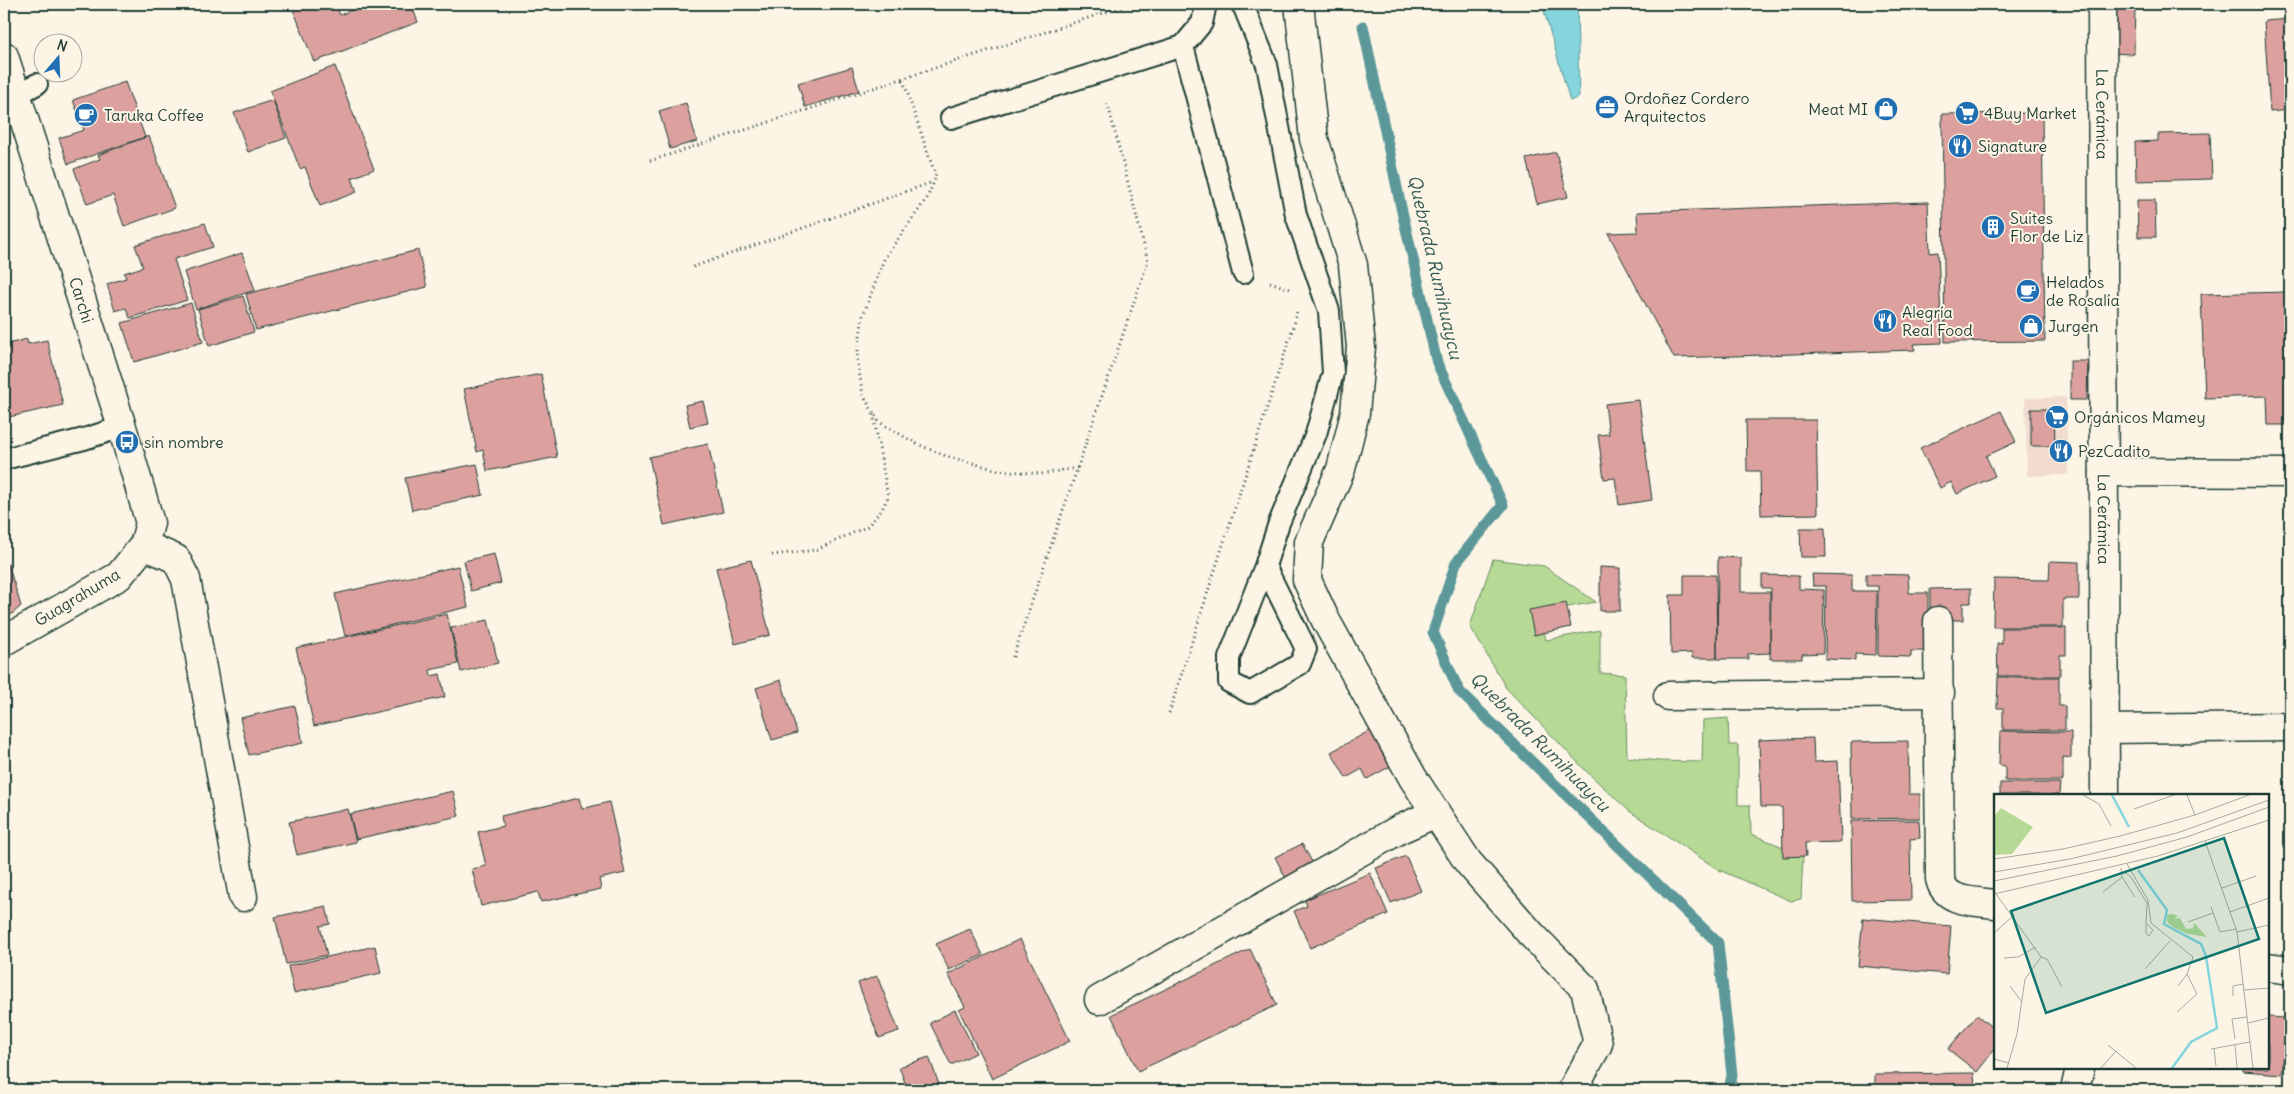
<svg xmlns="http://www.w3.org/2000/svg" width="2294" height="1094" viewBox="0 0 2294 1094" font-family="Delius,sans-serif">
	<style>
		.built { fill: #f2dcd0 }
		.green { fill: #b6da95; stroke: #6a8c64 }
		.water { fill: #84d5dd; stroke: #5c9899 }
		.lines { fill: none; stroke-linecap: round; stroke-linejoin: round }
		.stream { stroke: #5c9899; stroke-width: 11 }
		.building { fill: #dca19f; stroke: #1f3d34 }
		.service-casing { stroke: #1f3d34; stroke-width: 24 }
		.minor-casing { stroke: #1f3d34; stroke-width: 31 }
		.path { stroke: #1f3d34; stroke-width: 3; stroke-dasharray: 1 4; stroke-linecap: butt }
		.service { stroke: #fcf5e5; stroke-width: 20 }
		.minor { stroke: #fcf5e5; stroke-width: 28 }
		.labels { text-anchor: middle; stroke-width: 4; stroke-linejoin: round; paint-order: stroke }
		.poi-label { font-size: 16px; fill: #1f3d34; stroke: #fcf5e5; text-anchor: start }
		.street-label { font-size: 16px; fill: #1f3d34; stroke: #fcf5e5 }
		.water-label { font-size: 18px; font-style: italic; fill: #335b56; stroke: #fcf5e5 }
		.inset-river { fill: none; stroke: #84d5dd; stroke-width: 2.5 }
		.inset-road { fill: none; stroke: #a4ab9e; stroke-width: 1 }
		.view { fill: #0f766e; fill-opacity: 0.15; stroke: #0f766e; stroke-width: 2.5 }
		.inset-edge { fill: none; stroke: #1f3d34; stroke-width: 2.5 }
	</style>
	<rect width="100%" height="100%" fill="#fcf5e5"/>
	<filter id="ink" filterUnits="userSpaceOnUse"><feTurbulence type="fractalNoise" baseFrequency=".02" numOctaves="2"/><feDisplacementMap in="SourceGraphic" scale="10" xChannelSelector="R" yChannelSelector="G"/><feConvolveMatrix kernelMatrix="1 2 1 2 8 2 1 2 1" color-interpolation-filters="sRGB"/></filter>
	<g filter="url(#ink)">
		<path class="built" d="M2066,397L2068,475L2027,476L2025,398Z"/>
		<path class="green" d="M1493,559L1544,566L1596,602L1540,612L1546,640L1600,630V673L1625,675L1627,757L1659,761L1702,762L1703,720L1728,718L1729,745H1738V805H1750L1751,834L1803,855L1801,899L1791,901L1719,870L1629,811L1586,771L1506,688L1470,626Z"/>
		<path class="water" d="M1542,4L1577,5L1579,97L1570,101Z"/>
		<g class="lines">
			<path class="stream" d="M1363,26L1401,207L1437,363L1503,505L1456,563L1433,632L1459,691L1718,943L1732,1075L1729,1090"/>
		</g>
		<path class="building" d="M291,4H335L340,15L365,4H411L418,22L314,62Z
			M647,4H660L655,10Z
			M2105,4H2135L2134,54L2104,53Z
			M2290,19V110L2270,112L2264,21Z
			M335,66L374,169L352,178L357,192L320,206L305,167L300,169L270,91Z
			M852,67L859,91L805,107L798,83Z
			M125,82L145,137L68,164L59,138L84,130L73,100Z
			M273,100L286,138L248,152L234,113Z
			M686,103L697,141L670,149L659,111Z
			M2042,113L2045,341L1945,342L1942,114Z
			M2210,133L2212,179L2136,181L2135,142L2158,141V134Z
			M149,136L175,208L124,226L113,195L87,204L74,169L100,159L98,155Z
			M1556,152L1568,197L1537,204L1526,159Z
			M2137,200H2155L2156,237H2138Z
			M1928,202L1930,253L1938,252L1942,343L1913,344L1915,350L1674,358L1608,233L1638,232L1637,212Z
			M205,223L213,247L174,259L187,300L130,318L126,308L115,311L107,284L126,278L124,273L143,267L135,245Z
			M418,250L427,287L256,330L246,294Z
			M242,253L255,290L196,309L184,272Z
			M2287,292V296L2290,295V425H2268L2267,396L2205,398L2201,294Z
			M243,296L254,332L209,346L198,309Z
			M191,303L203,342L134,362L122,323Z
			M27,339L28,344L47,340L63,405L9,417L4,396V345Z
			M2070,361H2088L2087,400H2070Z
			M541,374L557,457L487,471L483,450L477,452L464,389Z
			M1639,400L1652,500L1619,505L1615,478L1604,479L1598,435L1609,434L1605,404Z
			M703,401L708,423L690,427L685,405Z
			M2031,409H2054L2055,446H2031Z
			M2001,411L2016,442L1986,456L1995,476L1957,494L1951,482L1940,488L1920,448Z
			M1746,420H1816L1818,514L1761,515L1760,471H1747Z
			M708,444L723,512L664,525L649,457Z
			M477,464L483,495L412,510L405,478Z
			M1800,528H1825L1826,557H1801Z
			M494,554L501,583L471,591L464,561Z
			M1718,557L1741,558V592H1770V653L1748,654V659H1717Z
			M751,560L770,635L735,644L716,568Z
			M2050,561L2079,562V599H2063V627H1993L1994,579L2049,580Z
			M8,564L21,606L4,621V565Z
			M458,566L468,607L345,636L335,594Z
			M1600,567L1620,568V611H1600Z
			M1812,574L1852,575V591H1877L1876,655L1855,654V660L1825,659L1826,586H1813Z
			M1866,574L1908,575L1909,593H1928V651H1911V657L1878,656V586H1866Z
			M1684,575H1716L1717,658H1692V653L1671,654L1670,595H1684Z
			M1762,575L1799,576V589L1824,590L1823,653L1802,654V659H1770L1771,588H1762Z
			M1971,588V603H1963V620H1930V589Z
			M1566,603L1571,627L1534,635L1529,610Z
			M447,614L458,664L430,670L431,676L440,674L445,697L314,726L296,648Z
			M488,620L498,663L461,672L451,628Z
			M2002,628H2066V655H2060V676H1998L1997,643L2002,644Z
			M1998,677H2059V706H2065V730H2003V708H1997Z
			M781,680L797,733L772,740L756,688Z
			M295,706L303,743L249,755L240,718Z
			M1371,730L1391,766L1367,779L1362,769L1346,778L1331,752Z
			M2000,731L2071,732V758L2063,757V781H2005V766L1999,765Z
			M1813,738L1814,762L1838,761L1841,842L1805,843L1806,856L1783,857L1782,807H1761L1759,740Z
			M1908,741L1909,794H1920V818L1852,819L1851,742Z
			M2000,783H2060L2059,795H2000Z
			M453,791L459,816L356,839L350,814Z
			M579,798L582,809L609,802L625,873L599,879L601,889L541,902L538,892L481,906L472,869L486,866L478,832L503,826L501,816Z
			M348,809L356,842L297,855L289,822Z
			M1919,820L1920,838L1910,839L1911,900L1852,901L1851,821Z
			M1302,844L1316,869L1289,884L1275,857Z
			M1406,856L1421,891L1391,903L1376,868Z
			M1370,873L1388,914L1310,948L1294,911L1307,906L1305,900Z
			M326,906L330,924L320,926L327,955L286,964L275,917Z
			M1863,918L1951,926L1947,974L1858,966Z
			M970,929L983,955L949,970L936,944Z
			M1020,939L1070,1041L992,1079L959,1010L965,1007L948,974Z
			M375,946L381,973L294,993L288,966Z
			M1250,949L1277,1005L1138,1071L1111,1015Z
			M877,976L899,1031L879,1038L858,983Z
			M955,1010L976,1053L951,1065L930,1023Z
			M1977,1015L1995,1030V1049L1977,1072L1948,1049Z
			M2268,1017L2287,1018L2282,1074L2243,1071V1068H2268Z
			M929,1057L941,1090H908L899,1067Z
			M1974,1073L1975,1090H1875V1074Z"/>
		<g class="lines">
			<g class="service-casing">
				<path id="service" d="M1241,4L1243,5L1267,65L1296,215L1329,311L1333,373L1316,434L1279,523L1265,566L1229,658V682L1250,693L1300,664L1306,649L1265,566
					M1183,46L1243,273
					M16,95L37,84
					M951,118L1183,46L1202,23L1206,4
					M4,459L84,439L122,427"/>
			</g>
			<g class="minor-casing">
				<g id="minor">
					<path d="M1299,4L1314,139L1353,265L1361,347L1355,413L1341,469L1309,542L1307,580L1325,619L1413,778L1468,862L1531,934L1585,989L1598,1044L1572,1090"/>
					<path id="s1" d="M2102,4L2105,795"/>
					<path id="s2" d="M4,56L122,427L150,523L144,545L119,576L4,641"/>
					<path d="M2104,472L2290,473"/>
					<path d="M144,545L176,559L186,579L243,897"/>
					<path d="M1938,621L1940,879C1945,903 1975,901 1995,904"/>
					<path d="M1668,696L1940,693"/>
					<path d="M2105,729L2290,727"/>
					<path d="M2268,967L2290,970"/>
					<path d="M1099,1000L1400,829L1436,813"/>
					<path d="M2075,1090L2080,1068"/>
				</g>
			</g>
			<path class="path" d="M903,80L936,177L927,198L884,259L863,316L857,358L863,395L879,422L917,444L946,456L998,470L1041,474L1077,468
				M650,161L1131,4
				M693,267L933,182
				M1270,282L1290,289
				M772,555L816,550L868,526L882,509L888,497L873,413
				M1013,657L1148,261L1107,101
				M1169,713L1295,321L1297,310"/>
			<use href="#service" class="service"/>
			<use href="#minor" class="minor"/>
		</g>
	</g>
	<defs>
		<g id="office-disc" transform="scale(1.25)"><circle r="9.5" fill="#1f6fb2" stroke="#fcf5e5"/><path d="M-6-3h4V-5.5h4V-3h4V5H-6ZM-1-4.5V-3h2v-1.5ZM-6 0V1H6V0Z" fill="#fff"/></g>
		<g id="shop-disc" transform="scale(1.25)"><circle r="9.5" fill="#1f6fb2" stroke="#fcf5e5"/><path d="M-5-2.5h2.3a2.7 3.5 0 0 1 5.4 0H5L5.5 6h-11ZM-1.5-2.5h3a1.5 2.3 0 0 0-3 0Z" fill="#fff"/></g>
		<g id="supermarket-disc" transform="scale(1.25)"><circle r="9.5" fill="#1f6fb2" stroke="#fcf5e5"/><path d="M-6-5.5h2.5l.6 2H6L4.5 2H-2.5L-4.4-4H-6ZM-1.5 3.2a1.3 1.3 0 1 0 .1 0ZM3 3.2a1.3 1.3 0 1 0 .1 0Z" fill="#fff"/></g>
		<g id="cafe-disc" transform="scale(1.25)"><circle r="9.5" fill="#1f6fb2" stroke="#fcf5e5"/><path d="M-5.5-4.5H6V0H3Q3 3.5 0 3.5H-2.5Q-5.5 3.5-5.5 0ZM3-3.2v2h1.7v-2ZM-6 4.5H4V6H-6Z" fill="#fff"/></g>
		<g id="restaurant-disc" transform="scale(1.25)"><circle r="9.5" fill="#1f6fb2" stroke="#fcf5e5"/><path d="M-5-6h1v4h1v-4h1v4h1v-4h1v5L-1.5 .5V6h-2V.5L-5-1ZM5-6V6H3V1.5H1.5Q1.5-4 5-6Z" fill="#fff"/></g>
		<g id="building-disc" transform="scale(1.25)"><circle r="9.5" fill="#1f6fb2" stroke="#fcf5e5"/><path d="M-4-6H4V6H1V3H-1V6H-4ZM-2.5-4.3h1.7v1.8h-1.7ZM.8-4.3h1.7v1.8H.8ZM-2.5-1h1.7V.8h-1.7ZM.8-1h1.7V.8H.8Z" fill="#fff"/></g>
		<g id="bus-disc" transform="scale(1.25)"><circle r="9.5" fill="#1f6fb2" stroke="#fcf5e5"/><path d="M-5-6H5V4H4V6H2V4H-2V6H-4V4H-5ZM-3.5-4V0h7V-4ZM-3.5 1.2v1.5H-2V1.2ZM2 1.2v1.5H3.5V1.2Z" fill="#fff"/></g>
	</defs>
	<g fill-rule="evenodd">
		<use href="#office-disc" x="1607" y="107"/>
		<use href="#shop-disc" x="1886" y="109"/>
		<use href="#supermarket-disc" x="1967" y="113"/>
		<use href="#cafe-disc" x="86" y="115"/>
		<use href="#restaurant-disc" x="1960" y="146"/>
		<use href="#building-disc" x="1993" y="227"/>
		<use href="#cafe-disc" x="2028" y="291"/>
		<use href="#restaurant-disc" x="1885" y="321"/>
		<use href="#shop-disc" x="2031" y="326"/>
		<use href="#supermarket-disc" x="2057" y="417"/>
		<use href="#bus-disc" x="127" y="442"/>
		<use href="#restaurant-disc" x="2061" y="451"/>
	</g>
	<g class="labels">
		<g class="poi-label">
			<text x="1624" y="104">Ordoñez Cordero<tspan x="1624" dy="18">Arquitectos</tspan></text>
			<text x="1868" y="115" text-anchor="end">Meat MI</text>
			<text x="1984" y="119">4Buy Market</text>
			<text x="104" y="121">Taruka Coffee</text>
			<text x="1978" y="152">Signature</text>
			<text x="2010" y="224">Suites<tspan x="2010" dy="18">Flor de Liz</tspan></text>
			<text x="2046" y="288">Helados<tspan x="2046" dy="18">de Rosalía</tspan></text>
			<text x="1902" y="318">Alegría<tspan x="1902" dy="18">Real Food</tspan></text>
			<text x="2048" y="332">Jurgen</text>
			<text x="2074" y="423">Orgánicos Mamey</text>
			<text x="144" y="448">sin nombre</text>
			<text x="2078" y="457">PezCadito</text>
		</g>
		<g class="street-label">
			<text dy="6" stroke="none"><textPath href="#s1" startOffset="110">La Cerámica</textPath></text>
			<text dy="6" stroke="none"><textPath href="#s2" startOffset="256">Carchi</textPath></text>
			<text dy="6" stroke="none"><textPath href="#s1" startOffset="515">La Cerámica</textPath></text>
			<text transform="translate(77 597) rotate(-31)" y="6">Guagrahuma</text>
		</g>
		<g class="water-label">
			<text transform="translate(1435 267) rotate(77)" y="6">Quebrada Rumihuaycu</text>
			<text transform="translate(1540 742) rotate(45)" y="6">Quebrada Rumihuaycu</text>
		</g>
	</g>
	<g transform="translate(1994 794)">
		<rect width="275" height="275" fill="#fcf5e5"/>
		<path d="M7,14L39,33L18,60L0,61V22ZM178,120L184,122L180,125L186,124L192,135L199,134L200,129L213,143L194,140L179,133L173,128V121Z" fill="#b6da95"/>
		<path class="inset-river" d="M118,1L135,33M144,76L173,116L170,130L207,150L212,162L223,234L197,248L178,274"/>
		<path class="inset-road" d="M89,1L105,10L117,32M193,1L201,21M140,15L180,1M211,47L243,138L259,274M0,65L69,55L126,42L201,21L255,1M133,70L154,106L157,129L199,163L193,180L184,192M129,77L137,83L153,109L152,129L159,136L155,142L152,139V129M0,78L76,65L183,39L275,6M128,83L141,103M0,87L123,62L193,43L275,13M228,94L262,82M0,97L47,163M109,98L128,83L127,74M0,100L164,62L275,26M217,113L226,138L242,135M236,118L275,104M194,128L219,119M243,138L275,131M0,139L19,122M47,163L53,165L68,193M10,164L24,163L42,153M151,175L176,147M16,192L28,208M250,196L275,194M239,202V192L249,190M183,218L203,200L193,180M254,229L275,224M241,245L238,225L253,223M114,251L142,274M241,251L243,274M220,254L222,272M217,255L256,248M0,265L15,269M13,274L23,240L31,185L47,163M107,274L122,257"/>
		<path class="view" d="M230,44L265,145L52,219L17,117Z"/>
		<rect width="275" height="275" class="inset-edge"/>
	</g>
	<rect width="2294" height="1094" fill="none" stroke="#fcf5e5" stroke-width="20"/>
	<rect x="10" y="10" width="2274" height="1074" fill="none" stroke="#1f3d34" stroke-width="2" filter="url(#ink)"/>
	<g transform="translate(58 58) rotate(19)"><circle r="24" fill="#fcf5e5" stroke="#a4ab9e"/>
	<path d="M0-4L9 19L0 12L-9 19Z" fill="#1f6fb2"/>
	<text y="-8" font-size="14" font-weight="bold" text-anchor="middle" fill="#1f3d34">N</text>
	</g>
</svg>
